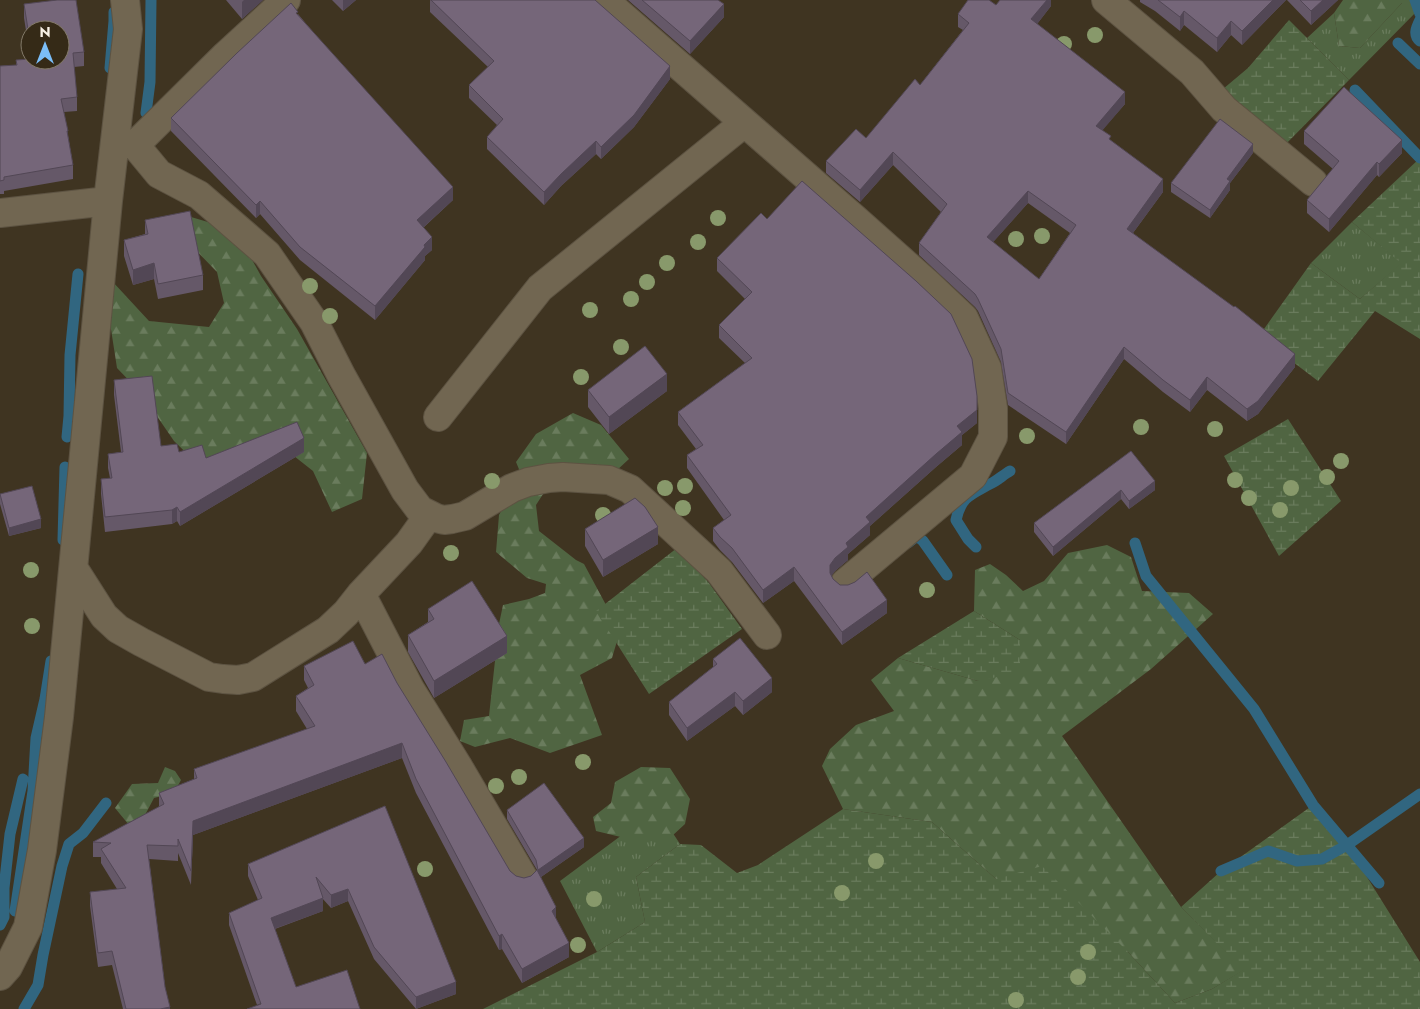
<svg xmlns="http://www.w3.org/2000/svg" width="1420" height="1009" viewBox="0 0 1420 1009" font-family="Jost,sans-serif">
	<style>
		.grass { fill: url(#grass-tufts) }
		.forest { fill: url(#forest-firs) }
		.wetland { fill: url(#wetland-marsh) }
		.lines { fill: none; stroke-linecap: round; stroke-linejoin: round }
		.stream { stroke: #316680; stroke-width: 11 }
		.minor-casing { stroke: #5d5342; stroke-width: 30 }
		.minor { stroke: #716651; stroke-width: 28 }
		.tree { fill: #88996b }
		.wall { fill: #655868; fill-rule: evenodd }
		.shaded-wall { fill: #524755 }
		.building { fill: #756679; stroke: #524755; fill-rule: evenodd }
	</style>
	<defs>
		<pattern id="grass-tufts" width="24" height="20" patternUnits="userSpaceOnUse" patternTransform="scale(1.25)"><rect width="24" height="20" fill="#506542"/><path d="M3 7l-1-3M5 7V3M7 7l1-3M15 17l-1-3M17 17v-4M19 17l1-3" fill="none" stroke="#6a7c5d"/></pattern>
		<pattern id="forest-firs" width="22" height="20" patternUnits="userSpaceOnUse" patternTransform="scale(1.25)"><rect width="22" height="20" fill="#506542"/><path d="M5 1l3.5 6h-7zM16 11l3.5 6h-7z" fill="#6a7c5d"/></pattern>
		<pattern id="wetland-marsh" width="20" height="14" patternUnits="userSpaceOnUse" patternTransform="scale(1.25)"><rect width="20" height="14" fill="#506542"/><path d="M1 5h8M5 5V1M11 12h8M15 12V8" fill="none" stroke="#6a7c5d"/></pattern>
	</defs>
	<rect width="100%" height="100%" fill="#3f3421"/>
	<path class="grass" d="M1402,0H1420V8L1349,80L1307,38L1334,13L1339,46L1360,48L1402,3Z
		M1352,222L1402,263L1360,299L1311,263Z
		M657,809L680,844L636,877L645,922L597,952L560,881Z"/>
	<path class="forest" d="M1343,0H1402V3L1360,48L1339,46L1334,13Z
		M191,217L218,225L244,245L261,276L297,329L367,453L362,499L332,512L313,471L280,445L208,474L174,441L141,393L117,368L106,297L112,281L149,321L209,327L224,303L217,272L185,239Z
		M573,413L601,425L629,459L616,471L545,491L536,505L539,531L576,560L584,564L620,631L612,658L580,675L602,735L550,753L510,738L475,747L460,741L464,720L489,716L499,624L503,605L529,599L545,593L546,584L527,578L496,552L499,515L521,474L516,462L536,434Z
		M1107,545L1131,557L1142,591L1189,593L1213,614L1151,669L1062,736L1181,907L1244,970L1212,989L1175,1003L1128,952L996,879L932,822L843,809L822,766L830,749L856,725L894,711L871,680L898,658L978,681L1020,640L974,611L975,570L990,564L1006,575L1023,591L1044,581L1068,553Z
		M165,767L175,771L181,780L174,793L154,798L145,815L129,825L115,808L132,784L158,783Z
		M641,767L670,768L690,799L685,824L672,836L654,833L629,839L596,831L593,817L611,803L615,782Z"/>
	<path class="wetland" d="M1289,20L1349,80L1280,150L1223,89L1248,68Z
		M1420,158V339L1375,311L1318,381L1259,336L1311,263L1360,299L1401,263L1352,222Z
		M1288,419L1341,501L1279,556L1224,456Z
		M677,548L709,583L742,629L649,694L596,611Z
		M974,611L1020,640V672L978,681L898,658Z
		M1313,805L1347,845L1420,962V1009H483L597,952L645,922L636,877L680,844L701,845L737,873L758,865L843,809L932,822L996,879L1042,866L1128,952L1175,1003L1212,989L1243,970L1181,907L1221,871Z"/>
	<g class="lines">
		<path class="stream" d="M1415,0L1420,14
			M1420,20C1416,28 1413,35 1420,41
			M1398,43L1420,64
			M110,68L114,21V12
			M1355,90L1420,158
			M146,113L150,82L151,0
			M67,437L69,416L70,355L78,274
			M63,540L65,467
			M908,543L917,536L923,541L947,575
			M1135,543L1146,576L1254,709L1313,805L1379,883
			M976,547L968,539L956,520C961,497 970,495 990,484C997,481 1003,475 1010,471
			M1221,871L1268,851L1297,861L1322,859L1347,845L1420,794
			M15,911L33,791L36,738L45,699L51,661
			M0,925L4,917V888L10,834L23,779
			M24,1009L38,985L43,955L62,866L69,844L83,833L106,803"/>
		<g class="minor-casing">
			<path id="minor" d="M604,0L854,218L927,283L964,318L987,368L993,408V437L973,476L845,583
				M1106,0L1192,72L1224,109L1313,182
				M119,142L135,145L226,55L286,0
				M135,145L159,174L199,195L267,254L314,322L341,375L405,490L420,510L436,518L444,520L452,519L465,516L512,488L528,482L549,478L563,477L609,480L630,489L719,571L767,635
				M0,213L108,201
				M438,417L540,288L744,123
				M74,569L104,616L118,629L141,642L209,677L223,679L238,680L253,677L328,630L346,613L361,594L409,543L429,515
				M361,594L410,689L459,768L523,877
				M0,976L8,967L28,927L42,850L59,717L108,201L128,29L125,0"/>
		</g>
		<use href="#minor" class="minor"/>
	</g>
	<g class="tree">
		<circle cx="1095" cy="35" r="8"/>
		<circle cx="1064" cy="44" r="8"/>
		<circle cx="718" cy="218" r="8"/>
		<circle cx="1042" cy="236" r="8"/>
		<circle cx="1016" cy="239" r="8"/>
		<circle cx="698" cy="242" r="8"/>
		<circle cx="667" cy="263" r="8"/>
		<circle cx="647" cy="282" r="8"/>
		<circle cx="310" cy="286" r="8"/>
		<circle cx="631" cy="299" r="8"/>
		<circle cx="590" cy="310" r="8"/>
		<circle cx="330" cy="316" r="8"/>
		<circle cx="621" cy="347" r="8"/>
		<circle cx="581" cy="377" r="8"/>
		<circle cx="1141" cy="427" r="8"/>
		<circle cx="1215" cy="429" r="8"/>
		<circle cx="1027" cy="436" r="8"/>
		<circle cx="1341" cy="461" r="8"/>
		<circle cx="1327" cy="477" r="8"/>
		<circle cx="1235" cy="480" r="8"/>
		<circle cx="492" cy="481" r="8"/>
		<circle cx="685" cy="486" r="8"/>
		<circle cx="665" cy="488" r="8"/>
		<circle cx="1291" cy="488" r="8"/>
		<circle cx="1249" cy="498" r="8"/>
		<circle cx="683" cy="508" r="8"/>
		<circle cx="1280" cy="510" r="8"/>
		<circle cx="603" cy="515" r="8"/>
		<circle cx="451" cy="553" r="8"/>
		<circle cx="31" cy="570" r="8"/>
		<circle cx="927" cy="590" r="8"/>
		<circle cx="32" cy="626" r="8"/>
		<circle cx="583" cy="762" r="8"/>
		<circle cx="519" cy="777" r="8"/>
		<circle cx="496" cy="786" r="8"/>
		<circle cx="876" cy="861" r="8"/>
		<circle cx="425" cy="869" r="8"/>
		<circle cx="842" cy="893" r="8"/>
		<circle cx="594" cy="899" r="8"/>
		<circle cx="578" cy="945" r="8"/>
		<circle cx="1088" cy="952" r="8"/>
		<circle cx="1078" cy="977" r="8"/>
		<circle cx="1016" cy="1000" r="8"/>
	</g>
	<path class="wall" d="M226,0H263L242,19Z
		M332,0H356L343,11Z
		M430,0L670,79L634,127L601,159L596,154L561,186L544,205L487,149V137L497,125L469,98V85L488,67L430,12Z
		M628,0H684L724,17L690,54Z
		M1051,0V6L1037,24L1125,104L1102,130L1111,141L1163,192L1133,233L1295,367L1258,414L1247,421L1207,390L1190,412L1163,392L1124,359L1066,444L1008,405L1001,362L978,311L975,307L919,255V243L941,212L893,165L860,202L826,173V161L866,138L920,85L963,30L958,27V14L996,5ZM1028,203L1070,233L1039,279L993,242Z
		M1140,0H1286L1242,45L1231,35L1217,52L1184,25L1180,31L1155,11L1140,2Z
		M1287,0H1338L1311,25Z
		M24,4L84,52V66L74,67L77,97V111L64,112L73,165V179L4,191V194H0V66L16,65V60H60L30,30V56L24,18Z
		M298,14L453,200L423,228L432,250L425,256V260L375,320L300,260L260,214L256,218L171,131V118Z
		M1304,131L1402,153L1379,177L1377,175L1329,232L1307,213V200L1333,169L1304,144Z
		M1253,153L1230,183V190L1210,218L1171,192V183Z
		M145,220L203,275V290L158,299L154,279L133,285L124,256V240L145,234Z
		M717,258L977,423L962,435V445L936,467L870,526V535L848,554V560L835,571L831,576L833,579L840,585L887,613L842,645L794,581L763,603L732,562L720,550L713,541V528L724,520L687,468V455L696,449L678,425V412L745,363L719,338V325L745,299L717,271Z
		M114,380L161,446L179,452L206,458L304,452L180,526L177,521L172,524L105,532L101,494V479L110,478L108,468V454L121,452L114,395Z
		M588,390L667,391L609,434L588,407Z
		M1131,451L1155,490L1129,509L1121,499L1053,556L1034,532V523Z
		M0,494L41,528L9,536L0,504Z
		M585,529L658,544L603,577L585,546Z
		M428,609L507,653L434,698L408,652V635L428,622Z
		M713,659L772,692L743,715L735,706L687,741L669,715V702L713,667Z
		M365,664L397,683L510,871L516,876L524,878L531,876L537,870L507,819V810L584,847L541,877L569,957L522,983L502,949L499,950L416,793L402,758L193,835L191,885L178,853V861L149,859L165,987L170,1009H123L112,965L98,967L90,906V892L117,889L101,863V857H93V842L159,807V793L194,779V769L307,729L296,711V696L308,688L304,680V666Z
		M385,806L456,994L416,1009L374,959L348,901L331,908L322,898L323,911L275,929L296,987L257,1005L229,925V913L258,900L248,876V864Z"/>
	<path class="shaded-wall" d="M244,0H263L242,19V2Z
		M343,0H356L343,11Z
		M1047,0H1051V6L1031,32V19Z
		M1273,0H1286L1242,45V31Z
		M1323,0H1338L1311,25V11Z
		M724,4V17L690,54V41Z
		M1184,11V25L1180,31V17Z
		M1231,21V35L1217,52V38Z
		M670,66V79L634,127L601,159V147Z
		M1125,92V104L1096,138V126Z
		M1402,140V153L1379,177V164Z
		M596,141V154L561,186L544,205V192L561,174Z
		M1253,144V153L1230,183V190L1210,218V210L1227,179Z
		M893,152V165L860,202V190Z
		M1377,162V175L1329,232V219Z
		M1163,179V192L1127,241V229Z
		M453,187V200L417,233V220Z
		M1028,191V203L987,249V237Z
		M260,201V214L256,218V205Z
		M432,237V250L425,256V260L375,320V306L424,245Z
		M154,263V279L133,285V270Z
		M1124,347V359L1066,444V432Z
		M1295,354V367L1258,414L1247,421V409Z
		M667,374V391L609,434V417Z
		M1207,377V390L1190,412V400Z
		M977,410V423L962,435V445L936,467L870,526V535L848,554V560L835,571L830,578V565L846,543L866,517L957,426Z
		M304,438V452L180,526V512Z
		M1155,481V490L1129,509V501Z
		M1121,490V499L1053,556V547Z
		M177,507V521L172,524V510Z
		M41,519V528L9,536V528Z
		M658,527V544L603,577V560Z
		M794,567V581L763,603V590Z
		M887,600V613L842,645V632Z
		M507,636V653L434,698V681Z
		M772,678V692L743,715V701Z
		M735,692V706L687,741V728Z
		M402,743V758L193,835L191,885L193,821Z
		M584,838V847L538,879V870Z
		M348,889V901L331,908V895Z
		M323,898V911L271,930V918Z
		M556,907V922L552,911Z
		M502,934V949L499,950V936Z
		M569,943V957L522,983V969Z
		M456,982V994L416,1009V997Z
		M170,1007V1009H160Z"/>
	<path class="building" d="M57,0H76L84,52L73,53L77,97L61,99L68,131H67L73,165L4,177V180L0,181V66L17,65L16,60L30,59V60H60V30H30V42L24,4Z
		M431,0H595L670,66L634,115L601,147L596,141L561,174L544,192L487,137L503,119L469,85L494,61Z
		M642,0H718L724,4L690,41Z
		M968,0H989L996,5L1000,0H1047L1031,19L1125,92L1096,126L1111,136L1109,139L1163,179L1127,229L1234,307L1235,306L1295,354L1258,401L1247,409L1207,377L1190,400L1163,380L1124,347L1066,432L1008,393L1001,349L978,299L975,294L919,243L947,204L893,152L860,190L826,161L856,129L866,138L915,79L920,85L969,23L958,14ZM1028,191L1076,225L1039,279L987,237Z
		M1158,0H1273L1242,31L1231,21L1217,38L1184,11L1180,17Z
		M1300,0H1323L1311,11Z
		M291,3L298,12L296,13L453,187L417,220L432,237L424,245L425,247L375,306L300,247L260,201L256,205L171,118L237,53Z
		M1344,87L1402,140L1379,164L1377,162L1329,219L1307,200L1339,161L1304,131Z
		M1220,119L1253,144L1227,179L1230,181L1210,210L1171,183Z
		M802,181L916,281L951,314L972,359L977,396V410L957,426L962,432L936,454L866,517L870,522L846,543L848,547L835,558L830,565V573L833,579L840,585H848L855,582L867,572L887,600L842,632L794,567L763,590L732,548L720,537L713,528L731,515L687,455L703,445L678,412L752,358L719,325L752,292L717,258L761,213L767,219Z
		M190,211L203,275L158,284L154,263L133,270L124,240L148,234L145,220Z
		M645,346L667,374L609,417L588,390Z
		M152,376L161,446L177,444L179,452L202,445L206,458L297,422L304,438L180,512L177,507L172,510L105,517L101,479L112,478L108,454L123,452L114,380Z
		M1131,451L1155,481L1129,501L1121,490L1053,547L1034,523Z
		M32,486L41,519L9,528L0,494Z
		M635,498L645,507L658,527L603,560L585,529Z
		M472,581L507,636L434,681L408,635L434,619L428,609Z
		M740,638L772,678L743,701L735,692L687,728L669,702L717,664L713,659Z
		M353,641L365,664L382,654L397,683L446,762L510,871L516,876L524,878L531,876L537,870L556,907L552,911L569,943L522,969L502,934L499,936L416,779L402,743L193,821L191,871L178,839V846L147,845L165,987L170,1007L160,1009H126L112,951L98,953L90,892L126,888L101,849L111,843L93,842L164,804L159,793L197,778L194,769L315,726L296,696L314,685L304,666Z
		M544,783L584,838L538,870L536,860L507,810Z
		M385,806L456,982L416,997L374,947L348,889L331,895L316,877L323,898L271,918L296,987L347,970L360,1009H247L261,1004L229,913L262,898L248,864Z"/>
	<g transform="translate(45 45)"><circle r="24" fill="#352a17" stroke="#837a69"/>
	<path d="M0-4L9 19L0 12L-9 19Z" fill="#7bbef8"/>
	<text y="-8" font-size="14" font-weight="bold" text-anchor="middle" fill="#f8f1e5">N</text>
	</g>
</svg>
